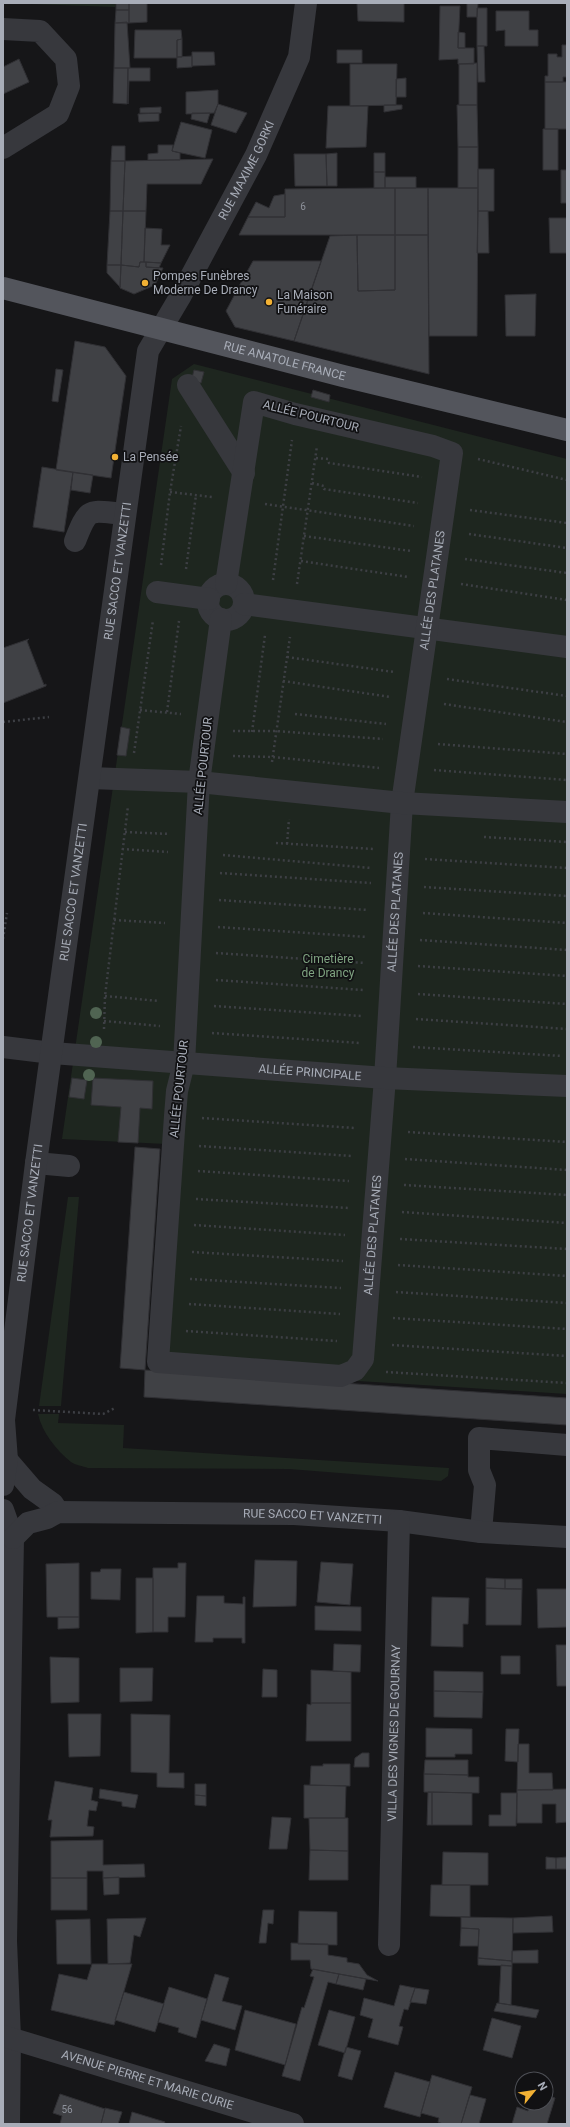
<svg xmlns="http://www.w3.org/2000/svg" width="570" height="2127" viewBox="0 0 570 2127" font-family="Roboto,sans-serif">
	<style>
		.green { fill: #1e261f }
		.building { fill: #404145; stroke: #303034 }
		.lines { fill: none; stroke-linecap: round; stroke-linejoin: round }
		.path { stroke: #3d3f44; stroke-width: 2.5; stroke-dasharray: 2 3; stroke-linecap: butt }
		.minor { stroke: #37383d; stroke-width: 22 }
		.major { stroke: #53555c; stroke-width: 22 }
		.tree { fill: #506452 }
		.poi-dot { fill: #f2b134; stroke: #111113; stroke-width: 1.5 }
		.labels { text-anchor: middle; stroke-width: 3.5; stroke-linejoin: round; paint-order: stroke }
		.number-label { font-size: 10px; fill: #8e929b }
		.street-label { font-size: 12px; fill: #a8adb8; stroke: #111113 }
		.poi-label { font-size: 12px; fill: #a8adb8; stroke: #111113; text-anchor: start }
		.park-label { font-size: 12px; fill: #7fa381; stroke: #111113 }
	</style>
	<rect width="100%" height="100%" fill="#161618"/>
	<path class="green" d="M3,3H116L115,7Z
		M194,364L567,459V1394L152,1368L166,1144L62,1139L172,379Z
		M68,1197H79L61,1406H39Z
		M38,1414H59L58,1423L124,1425L123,1448L449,1468L448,1476L441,1481L289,1469L88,1468C83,1466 75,1465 71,1462C56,1450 42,1432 38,1414Z"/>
	<path class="building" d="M116,3H129V10H116Z
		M129,3H147V22L129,23Z
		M357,3H404V22L358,21Z
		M467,3H478L477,17H467Z
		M440,6H460L458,48H474V64H458V59L439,60Z
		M477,8H487V46H477Z
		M116,10H129V23H115Z
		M496,11H529V30H538V46H505V30L496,31Z
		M127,22L130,68H114L115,23Z
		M135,30H181L182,39L177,40V58H134Z
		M458,32L465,33V48H458Z
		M182,39V57H177V40Z
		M562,45H567V77H563V82H545V76H548V54H557V57H562Z
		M477,46H484L485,82H478Z
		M337,50H362V63H337Z
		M192,52H214L215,65L192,66Z
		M192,56V67L177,68V57Z
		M19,59L29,82L3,94V67Z
		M477,63V105H459V64Z
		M350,64H397L396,105L350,106Z
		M114,68H128L127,104L113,103Z
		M128,68H150V81H129L128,104Z
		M406,78V97H396V79Z
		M545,82H567V129H545Z
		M218,90V104L214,113L186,114V92Z
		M218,104L247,113L236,133L211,125Z
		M384,105H402V109L384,112Z
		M457,105H477L478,147H458Z
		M328,106H368L366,147L326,148Z
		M161,107V113H140V108Z
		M159,113V121L139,122L138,114Z
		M192,113H210L207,123L191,119Z
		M181,122L212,130L205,158L172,151Z
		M543,129H558V170H543Z
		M158,145H173L172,151L180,153V160H148V154L158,153Z
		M112,146H125V161H111Z
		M458,147H478V188H458Z
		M337,153V186H327L326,154Z
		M374,153H385V172H374Z
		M294,154H326L327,186H295Z
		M213,159L201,184H147L146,211H123L125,161Z
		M111,161H125L123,211H110Z
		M478,169H494V211H478Z
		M561,170H567V203H561Z
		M374,172H385V188H374Z
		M385,177H416V188H385Z
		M385,188H395V235H239L248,217H285V189Z
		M395,188H428V235H395Z
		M428,188H478L477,336H429Z
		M285,194V217H248L256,202L269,208L274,196Z
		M110,211H123L121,265H107Z
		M123,211H146L144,262H140L139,267L121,265Z
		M478,211H488L489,253H477Z
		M549,218H567V253H550Z
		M145,228L162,229L161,245H170L161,263L144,262Z
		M357,235L358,291L395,290V235H428L429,374L294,341L330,236Z
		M357,235H395V290L358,291Z
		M253,261H321L294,341L235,327L226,311L235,294L234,291L238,288Z
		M140,262H146V267L163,268L155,285L134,294L120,288L121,265L139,267Z
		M146,262L161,263L159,268L146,267Z
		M107,265H121L120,287L107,273Z
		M536,294L535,336H506L505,295Z
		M75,341L105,347L126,376L111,478L56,470Z
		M56,369L63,370L58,402L52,401Z
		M194,370L204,372L201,383L194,382L192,378Z
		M313,390L330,395L329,402L311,397Z
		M42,467L73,472L64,532L33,527Z
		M73,472L93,475L90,493L71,490Z
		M29,639L27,641L44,685L46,684V686L3,703V648Z
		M121,727L130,729L126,756L117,755Z
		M72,1078L87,1080L84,1099L69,1097Z
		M93,1078L153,1081L152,1109L140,1108L138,1143L118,1142L121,1107L91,1105Z
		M135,1147L160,1149L145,1370L120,1368Z
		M145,1370L567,1398V1425L144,1397Z
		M255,1560L297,1561L296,1606L253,1607Z
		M321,1562L353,1564L350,1605L317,1602Z
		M79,1563V1617H47L46,1564Z
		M178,1563H186L185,1617H168V1632H153V1568H178Z
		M101,1569H121L120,1600L91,1599V1572H100Z
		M136,1578H153V1632L136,1633Z
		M486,1578L505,1579V1589L486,1588Z
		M505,1579H522V1589H505Z
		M486,1588L522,1589L521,1625H486Z
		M537,1589H567V1627L538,1628Z
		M197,1596H224V1603L243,1604V1597H245V1643H242V1638H213V1642H195Z
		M432,1597L469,1598L468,1624H463V1647L431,1646Z
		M315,1606L361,1607V1631L315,1630Z
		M58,1617H79V1628L58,1629Z
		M334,1644L361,1645L360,1672L333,1671Z
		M556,1645H567V1686H557Z
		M501,1656H520V1674H501Z
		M50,1657L79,1658V1702L51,1703Z
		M120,1668H153L152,1701L120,1702Z
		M263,1669L277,1670V1697H262Z
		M311,1670L351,1672V1703H311Z
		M434,1671L483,1672V1692L434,1691Z
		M434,1691L483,1692L482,1718L434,1717Z
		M311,1703H351V1741H306L307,1704L311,1705Z
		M68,1714H101L100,1756L69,1757Z
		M131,1714L170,1715L169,1773H184V1788L157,1787V1773L131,1772Z
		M426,1728L472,1729V1754H455V1757H426Z
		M506,1729H519L518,1762L505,1761Z
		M518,1744H529V1773H552L553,1790H517Z
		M362,1753H369V1767H354L355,1758Z
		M425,1760H468V1775L424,1774Z
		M323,1764H350V1786L310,1785L311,1766H323Z
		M424,1774L468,1775V1777H479V1793L424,1792Z
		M55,1781L93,1788L91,1800L98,1802L96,1811L89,1810L87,1826L94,1827L93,1836L50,1837L52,1820H48Z
		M195,1784H206V1796L195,1795Z
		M304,1785L346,1786L345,1818H304Z
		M100,1789L138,1795L135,1808L122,1806V1802L99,1798Z
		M567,1789V1822L556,1823V1804H542V1823H517V1790Z
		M428,1792H432V1825H427Z
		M432,1792L472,1793V1825H432Z
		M501,1793H517L516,1826H489V1815H501Z
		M195,1795L206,1796V1806L195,1805Z
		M272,1817L291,1818L287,1849H269Z
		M309,1818H348V1851L310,1850Z
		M103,1840V1865L144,1864L145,1877L103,1878V1871H87V1878H51V1841Z
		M310,1850L348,1851V1880H309Z
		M443,1852L488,1853V1885H442Z
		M546,1857L556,1858V1869H546Z
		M567,1857V1869H556V1858Z
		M119,1877V1894L104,1895L103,1878Z
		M51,1878H87V1910H51Z
		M431,1885H470V1917L430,1916Z
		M263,1910H274L273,1924L268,1923L266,1943H259Z
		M299,1911L337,1912V1945L298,1944Z
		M552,1916L553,1932L513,1933V1918Z
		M461,1917L513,1918L512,1961L478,1958L479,1929L461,1928Z
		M146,1918L140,1937L134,1935L130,1963L108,1964L107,1919Z
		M90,1919L91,1964H57L56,1920Z
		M461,1928L479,1929L478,1946H460Z
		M291,1943L328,1944V1955L347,1958V1962L359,1964L367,1975L378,1981L311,1969L310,1960H291Z
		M538,1950V1963H512V1951Z
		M478,1958L512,1961V1966L478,1965Z
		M92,1964H132L114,2025L51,2010L59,1974L87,1980Z
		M501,1965L512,1966L511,2005L499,2003Z
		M313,1969L339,1974L336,1984L328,1982L300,2081L282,2076L302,2007L304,2008L314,1977L310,1976Z
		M215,1974L229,1978L222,2001L242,2006L235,2030L201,2020Z
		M339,1974L366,1979L363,1990L336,1984Z
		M400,1985L415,1988L408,2010L404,2009L399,2026L403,2027L398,2045L368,2037L373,2019L360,2015L364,1998L394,2006Z
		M169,1987L207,1999L196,2038L178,2032L179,2028L158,2022Z
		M415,1988L429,1990L426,2004L410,2002Z
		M124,1992L164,2004L155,2032L115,2020Z
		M497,2003L511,2005L539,2010L536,2018L494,2011Z
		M245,2010L296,2024L285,2065L235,2050Z
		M329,2010L355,2017L345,2053L318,2045Z
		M492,2018L521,2026L512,2058L483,2050Z
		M214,2044L230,2049L226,2066L205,2061Z
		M346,2047L361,2051L352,2080L338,2076Z
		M395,2072L430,2082L420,2117L384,2107Z
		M432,2075L472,2087L461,2124H443L438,2122L439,2118L421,2113Z
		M60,2094L105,2109L101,2124H60L62,2116L53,2113Z
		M470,2095L486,2099L479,2124H461Z
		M546,2095L555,2098L547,2124H512L517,2107L528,2111L530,2103H546Z
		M105,2108L122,2112L118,2124H101Z
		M132,2112L165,2122L164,2124H129Z"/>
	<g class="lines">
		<path class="path" d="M316,458L328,459L329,463L422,477
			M478,459L567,480
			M312,483L324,486V489L418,503
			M170,492L212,497
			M265,504L414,526
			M470,510L567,523
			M469,534L567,548
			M304,536L411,551
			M465,559L567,573
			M301,561L408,577
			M161,565L170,492L181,426
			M186,569L196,495
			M273,580L292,440
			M297,584L317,446
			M461,584L567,600
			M3,600H4
			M287,657L394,672
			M447,679L567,696
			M283,681L390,697
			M444,704L567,722
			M140,710L181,714
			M167,712L179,621
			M295,714L386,724
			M3,722L49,717
			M233,731H276L383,739
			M252,732L265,635
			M438,744L567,754
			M134,753L153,620
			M233,756L273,757L379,768
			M272,762L290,637
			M434,770L567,780
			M125,832L170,834
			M484,837L567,842
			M276,843L373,849
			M287,844L289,819
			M122,849L168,852
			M223,855L371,868
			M425,859L567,868
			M220,873L371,883
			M424,887L567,896
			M219,900L368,910
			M423,913L567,923
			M114,920L165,923
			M218,927L367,937
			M3,939L7,913
			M420,940L567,950
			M216,953L365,963
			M418,966L567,976
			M216,980L363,990
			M418,994L567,1004
			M105,996L159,1001
			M214,1006L361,1016
			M416,1019L567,1029
			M104,1021L160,1026
			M104,1029L105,996L128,806
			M212,1033L360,1043
			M413,1047L562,1056
			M202,1118L355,1128
			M408,1132L567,1142
			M199,1146L352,1156
			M405,1159L567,1170
			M198,1171L349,1181
			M404,1185L567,1195
			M196,1199L349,1208
			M402,1212L567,1223
			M194,1225L345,1235
			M400,1239L567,1249
			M192,1252L343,1261
			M398,1265L567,1276
			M190,1279L341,1288
			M396,1292L567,1303
			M189,1304L340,1314
			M393,1318L567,1329
			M186,1331L337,1341
			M392,1345L567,1356
			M386,1372L567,1383
			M33,1410L103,1414L115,1408"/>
		<g class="minor">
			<path d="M3,29L40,31L66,59L69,86L58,114L3,148"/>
			<path d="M188,385L244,473"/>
			<path d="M75,541C89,505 89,511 125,514"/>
			<circle cx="226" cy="602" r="18"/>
			<path d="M157,592L209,599"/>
			<path d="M244,604L567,647"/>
			<path id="s1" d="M221,619L199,782L184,1063L177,1091L175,1116L158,1362L341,1376L355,1370L363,1359L385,1078L402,803L452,453L433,446L295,414L254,402L226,584"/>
			<path d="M90,778L199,782L402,803L567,812"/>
			<path id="s2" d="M3,1047L52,1053L385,1078L567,1086"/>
			<path d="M36,1163L69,1166"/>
			<path d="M7,1460L32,1489L53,1504L58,1512"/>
			<path id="s3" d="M3,1485L7,1460L4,1420L36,1163L148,351L180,297L256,155L299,57L306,3"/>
			<path d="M3,1510L13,1538L6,1941L10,2038L9,2124"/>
			<path d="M481,1532L485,1485L479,1470V1438L567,1445"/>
			<path id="s4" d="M13,1538L28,1523L47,1518L58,1512L294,1514L399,1521L481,1532L567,1537"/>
			<path id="s5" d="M389,1945L399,1521"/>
			<path id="s6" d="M3,2036L293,2124"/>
		</g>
		<path class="major" id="s7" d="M3,288L343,376L567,430"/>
	</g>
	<g class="tree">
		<circle cx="96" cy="1013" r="6"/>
		<circle cx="96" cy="1042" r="6"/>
		<circle cx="89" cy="1075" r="6"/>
	</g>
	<g class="poi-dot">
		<circle cx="145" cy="283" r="4"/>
		<circle cx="269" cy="302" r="4"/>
		<circle cx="115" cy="457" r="4"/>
	</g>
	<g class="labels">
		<g class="number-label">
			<text x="303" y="210">6</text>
			<text x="67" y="2113">56</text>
		</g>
		<g class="street-label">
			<text dy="4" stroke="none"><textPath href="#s3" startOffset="1350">RUE MAXIME GORKI</textPath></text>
			<text dy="4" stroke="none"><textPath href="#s7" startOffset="291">RUE ANATOLE FRANCE</textPath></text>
			<text transform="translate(311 416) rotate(14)" y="4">ALLÉE POURTOUR</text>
			<text dy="4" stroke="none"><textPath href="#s3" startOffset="922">RUE SACCO ET VANZETTI</textPath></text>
			<text dy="4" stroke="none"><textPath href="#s1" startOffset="1731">ALLÉE DES PLATANES</textPath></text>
			<text transform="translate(203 766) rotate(-84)" y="4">ALLÉE POURTOUR</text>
			<text dy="4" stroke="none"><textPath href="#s3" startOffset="598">RUE SACCO ET VANZETTI</textPath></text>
			<text dy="4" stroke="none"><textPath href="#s1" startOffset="1407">ALLÉE DES PLATANES</textPath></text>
			<text dy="4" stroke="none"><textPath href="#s2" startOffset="308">ALLÉE PRINCIPALE</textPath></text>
			<text transform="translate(179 1089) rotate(-84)" y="4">ALLÉE POURTOUR</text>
			<text dy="4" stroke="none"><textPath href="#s3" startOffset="274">RUE SACCO ET VANZETTI</textPath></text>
			<text dy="4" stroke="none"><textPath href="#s1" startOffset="1083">ALLÉE DES PLATANES</textPath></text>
			<text dy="4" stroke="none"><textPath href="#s4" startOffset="308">RUE SACCO ET VANZETTI</textPath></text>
			<text dy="4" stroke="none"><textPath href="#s5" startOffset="212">VILLA DES VIGNES DE GOURNAY</textPath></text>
			<text dy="4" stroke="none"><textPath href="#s6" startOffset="151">AVENUE PIERRE ET MARIE CURIE</textPath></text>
		</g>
		<g class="poi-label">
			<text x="153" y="280">Pompes Funèbres<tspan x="153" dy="14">Moderne De Drancy</tspan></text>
			<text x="277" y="299">La Maison<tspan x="277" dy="14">Funéraire</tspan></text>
			<text x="123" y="461">La Pensée</text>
		</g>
		<g class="park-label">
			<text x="328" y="963">Cimetière<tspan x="328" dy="14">de Drancy</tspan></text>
		</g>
	</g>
	<rect width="570" height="2127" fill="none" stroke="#a8adb8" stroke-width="8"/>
	<g transform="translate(534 2091) rotate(60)"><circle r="19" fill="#111113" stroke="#4d4f55"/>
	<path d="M0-3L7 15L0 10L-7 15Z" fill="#f2b134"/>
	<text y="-6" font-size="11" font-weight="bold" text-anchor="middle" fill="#a8adb8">N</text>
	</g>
</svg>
